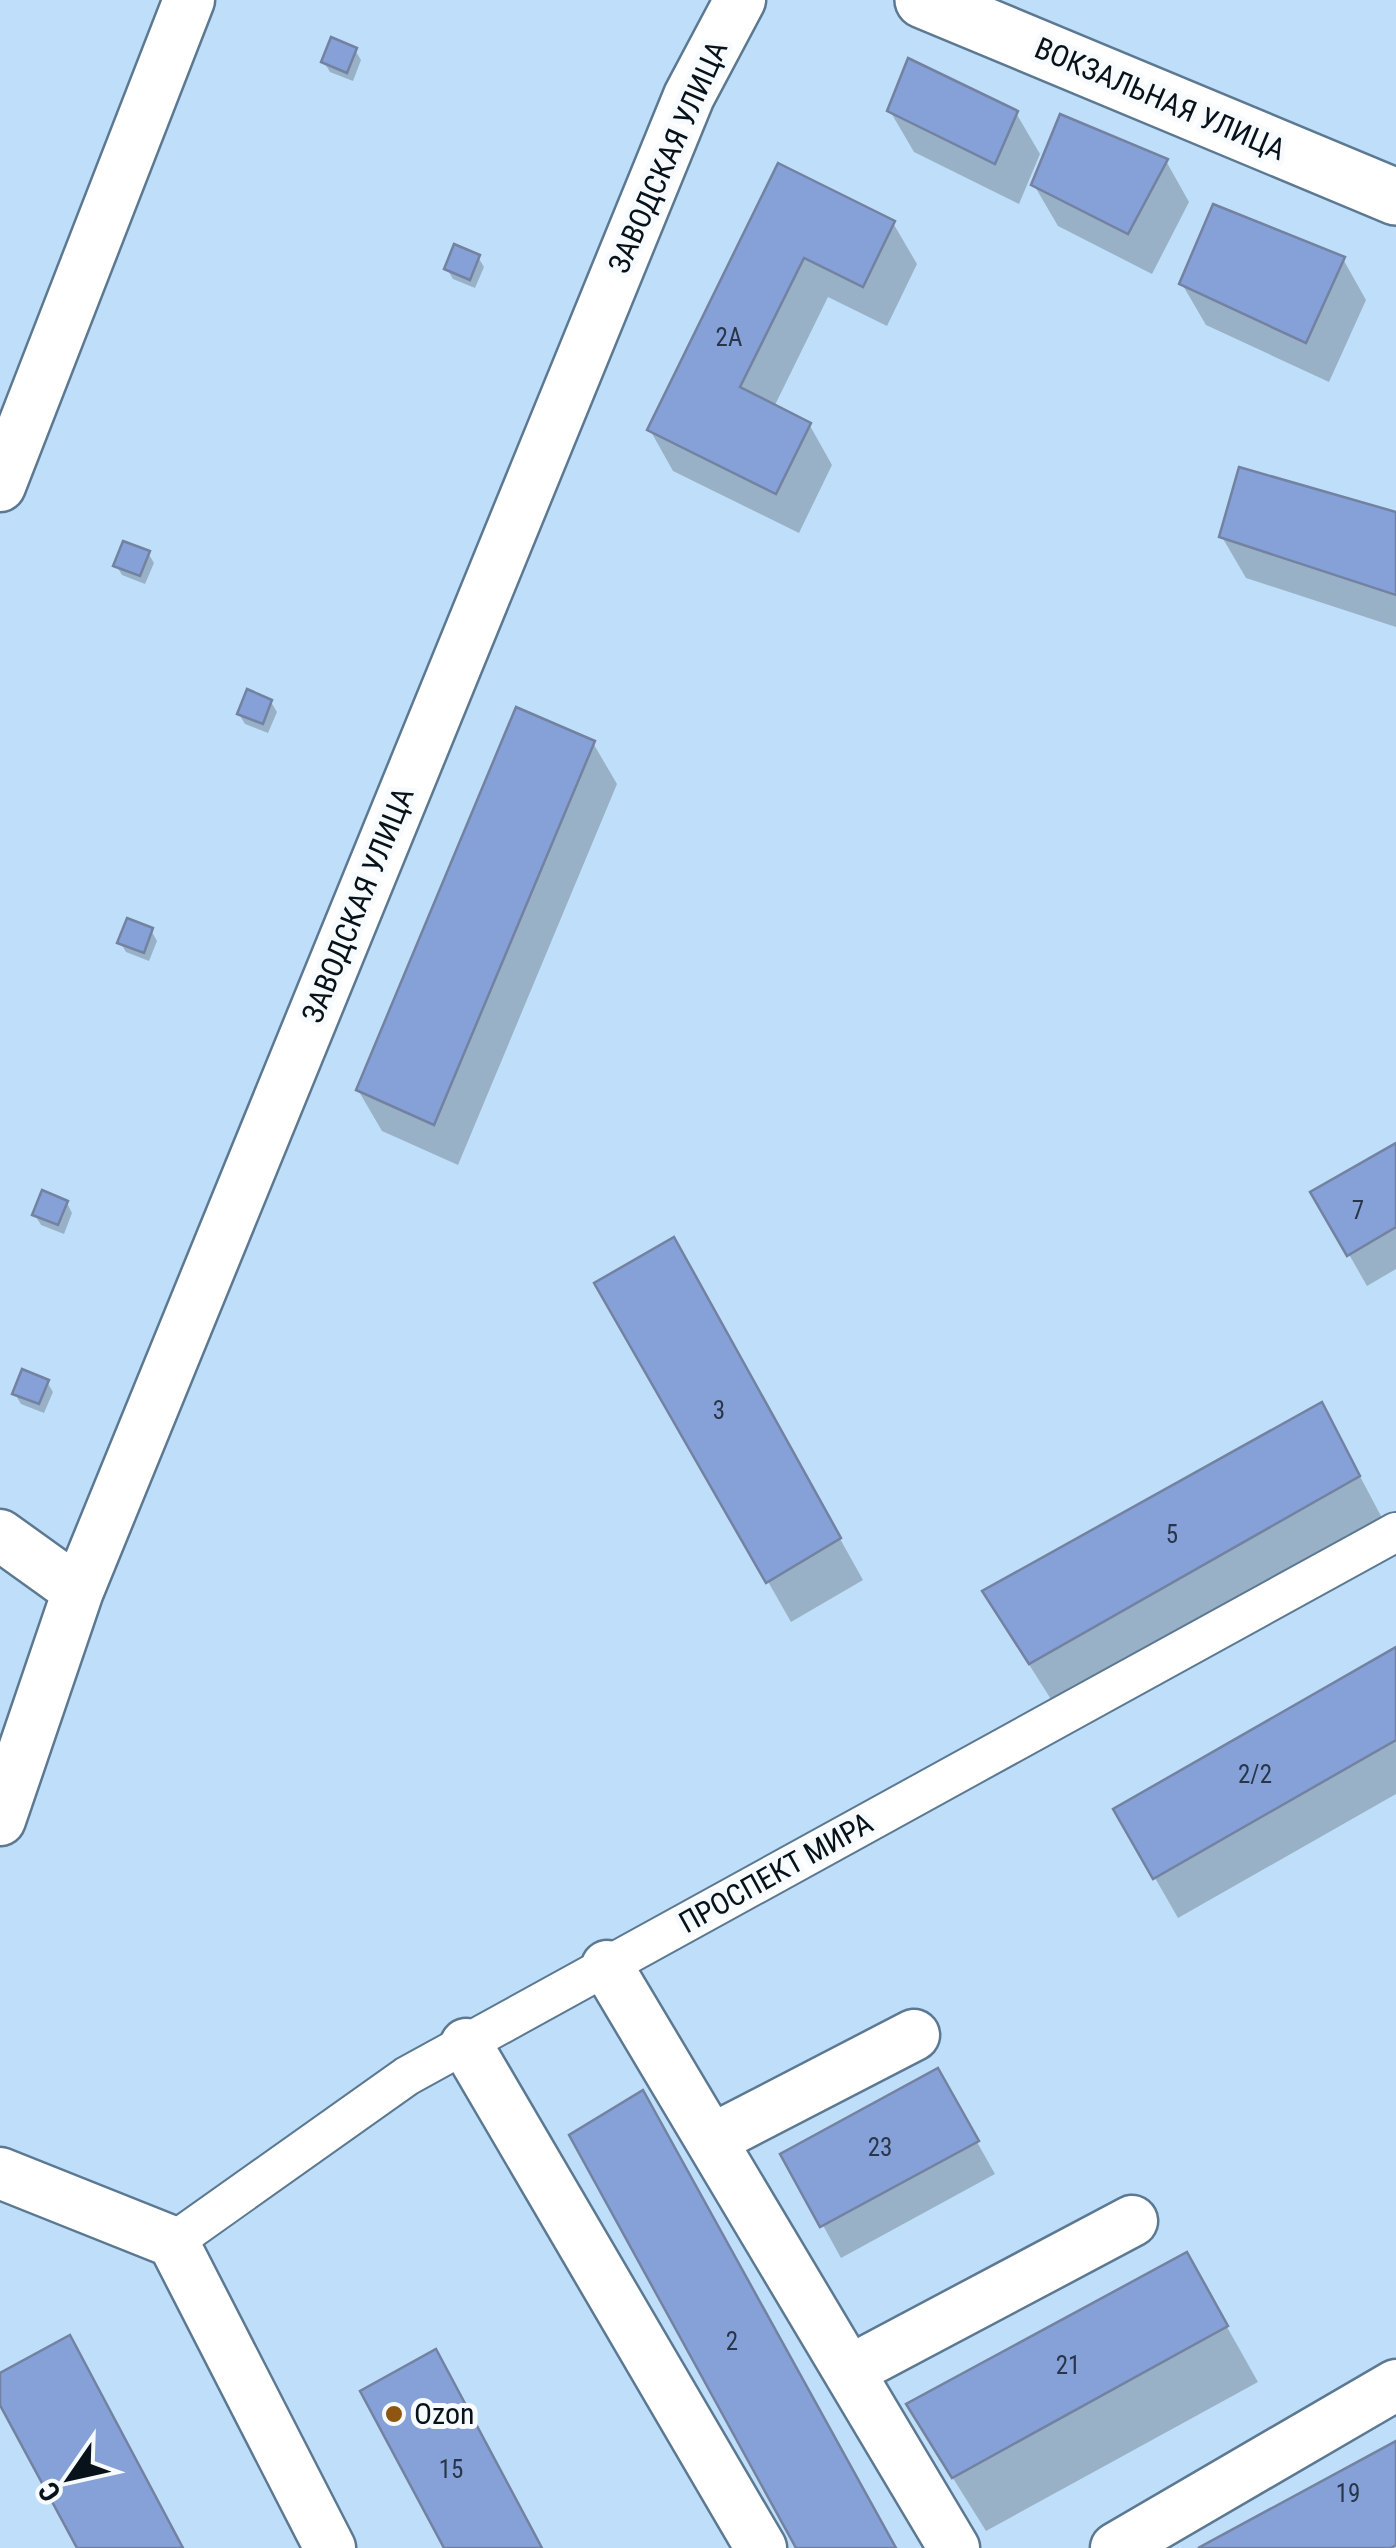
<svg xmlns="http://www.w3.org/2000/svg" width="1396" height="2548" viewBox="0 0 1396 2548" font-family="'Roboto Condensed',sans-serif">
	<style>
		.shadow { fill: #0003 }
		.building { fill: #86a1d8; stroke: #7382a1; stroke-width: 2.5 }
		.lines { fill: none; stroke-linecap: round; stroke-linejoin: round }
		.pedestrian-casing { stroke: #5c7991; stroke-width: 42 }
		.minor-casing { stroke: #5c7991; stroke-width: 55 }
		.tertiary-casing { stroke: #5c7991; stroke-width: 60 }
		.pedestrian { stroke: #fff; stroke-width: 38 }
		.minor { stroke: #fff; stroke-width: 50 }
		.tertiary { stroke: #fff; stroke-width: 55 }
		.poi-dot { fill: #8f5611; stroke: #f7fbfd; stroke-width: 4 }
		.labels { text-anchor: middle; stroke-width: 10; stroke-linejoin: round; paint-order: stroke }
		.number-label { font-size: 25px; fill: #27364a }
		.street-label { font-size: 30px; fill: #07121b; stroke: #f7fbfd }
		.poi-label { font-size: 30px; fill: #07121b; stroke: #f7fbfd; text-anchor: start }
	</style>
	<rect width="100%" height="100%" fill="#bedef9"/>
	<path class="shadow" d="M355,50L361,60L353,81L330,72L324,62Z
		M890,111L1016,113L1040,154L1019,204L914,152Z
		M1166,161L1189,202L1152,274L1058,226L1034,185Z
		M779,166L893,223L917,264L887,326L828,297L774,407L809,424L832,465L799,533L673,471L650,430Z
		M478,257L484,267L475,288L453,279L447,269Z
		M1343,259L1366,300L1329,382L1206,325L1182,284Z
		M1396,514V627L1246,578L1222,537Z
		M148,553L154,563L145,584L122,575L116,565Z
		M271,702L277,712L268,733L245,724L239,714Z
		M593,743L617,784L458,1165L382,1131L358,1090Z
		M151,930L157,941L149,961L126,952L120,942Z
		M1396,1146V1269L1367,1286L1314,1193Z
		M67,1203L72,1213L64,1234L41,1225L35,1215Z
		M696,1281L863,1580L791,1622L598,1283Z
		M47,1382L53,1392L44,1413L21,1404L15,1394Z
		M1344,1446L1382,1518L1054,1704L1009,1633Z
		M1396,1650V1794L1178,1918L1116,1810Z
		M937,2071L995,2174L841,2258L784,2155Z
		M1218,2311L1258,2382L986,2531L941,2459Z"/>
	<path class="building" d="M331,37L357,48L347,73L321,62Z
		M908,58L1018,111L995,164L887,111Z
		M1060,114L1168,159L1128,234L1031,185Z
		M778,163L895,221L863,287L804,258L740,387L811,423L776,494L647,430Z
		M1213,204L1345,257L1306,343L1179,284Z
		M454,244L480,255L470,280L444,269Z
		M1239,467L1396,512V595L1219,537Z
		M123,541L150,551L140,576L113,566Z
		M247,689L272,700L263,724L237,714Z
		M516,707L595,741L434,1125L356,1090Z
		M127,918L153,928L144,953L117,943Z
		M1396,1143V1227L1347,1256L1310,1192Z
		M42,1190L68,1201L58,1225L32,1215Z
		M674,1237L841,1538L766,1583L594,1283Z
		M22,1369L49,1380L39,1404L12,1394Z
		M1322,1402L1360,1476L1029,1664L982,1591Z
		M1396,1647V1740L1153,1879L1113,1809Z
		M938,2068L979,2141L820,2227L780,2154Z
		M643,2090L896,2548H796L569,2135Z
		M1187,2252L1228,2326L952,2478L906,2404Z
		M70,2335L183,2548H77L0,2405V2373Z
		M436,2349L542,2548H444L360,2391Z
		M1396,2441V2545L1391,2548H1198Z"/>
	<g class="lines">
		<g class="pedestrian-casing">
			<path id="pedestrian" d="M173,2242L407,2076L1396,1532"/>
		</g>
		<g class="minor-casing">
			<path id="minor" d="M0,486L189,0
				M0,1535L78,1591
				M0,1820L78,1591L689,96L740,0
				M607,1966L954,2548
				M466,2044L761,2548
				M711,2140L914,2035
				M0,2173L173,2242L330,2548
				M849,2371L1132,2221
				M1116,2548L1396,2385"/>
		</g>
		<g class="tertiary-casing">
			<path id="tertiary" d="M923,0L1396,197"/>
		</g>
		<use href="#pedestrian" class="pedestrian"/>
		<use href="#minor" class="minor"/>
		<use href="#tertiary" class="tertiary"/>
	</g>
	<circle class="poi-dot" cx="394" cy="2414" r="10"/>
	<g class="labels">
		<g class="number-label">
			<text x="729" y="346">2А</text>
			<text x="1358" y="1219">7</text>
			<text x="719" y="1419">3</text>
			<text x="1172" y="1543">5</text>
			<text x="1255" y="1783">2/2</text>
			<text x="880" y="2156">23</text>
			<text x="732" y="2350">2</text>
			<text x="1068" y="2374">21</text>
			<text x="451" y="2478">15</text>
			<text x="1348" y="2502">19</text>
		</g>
		<g class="street-label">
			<text transform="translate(1160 99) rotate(23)" y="10">ВОКЗАЛЬНАЯ УЛИЦА</text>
			<text transform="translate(668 157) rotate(-66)" y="10">ЗАВОДСКАЯ УЛИЦА</text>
			<text transform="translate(358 905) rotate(-68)" y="10">ЗАВОДСКАЯ УЛИЦА</text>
			<text transform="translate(776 1873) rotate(-29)" y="10">ПРОСПЕКТ МИРА</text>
		</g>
		<g class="poi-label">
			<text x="414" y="2424">Ozon</text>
		</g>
	</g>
	<g transform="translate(70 2478) rotate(236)" stroke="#f7fbfd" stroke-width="8" paint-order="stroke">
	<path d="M0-8L18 38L0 25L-18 38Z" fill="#07121b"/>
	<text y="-15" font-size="28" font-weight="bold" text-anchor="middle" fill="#07121b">С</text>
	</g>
</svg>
